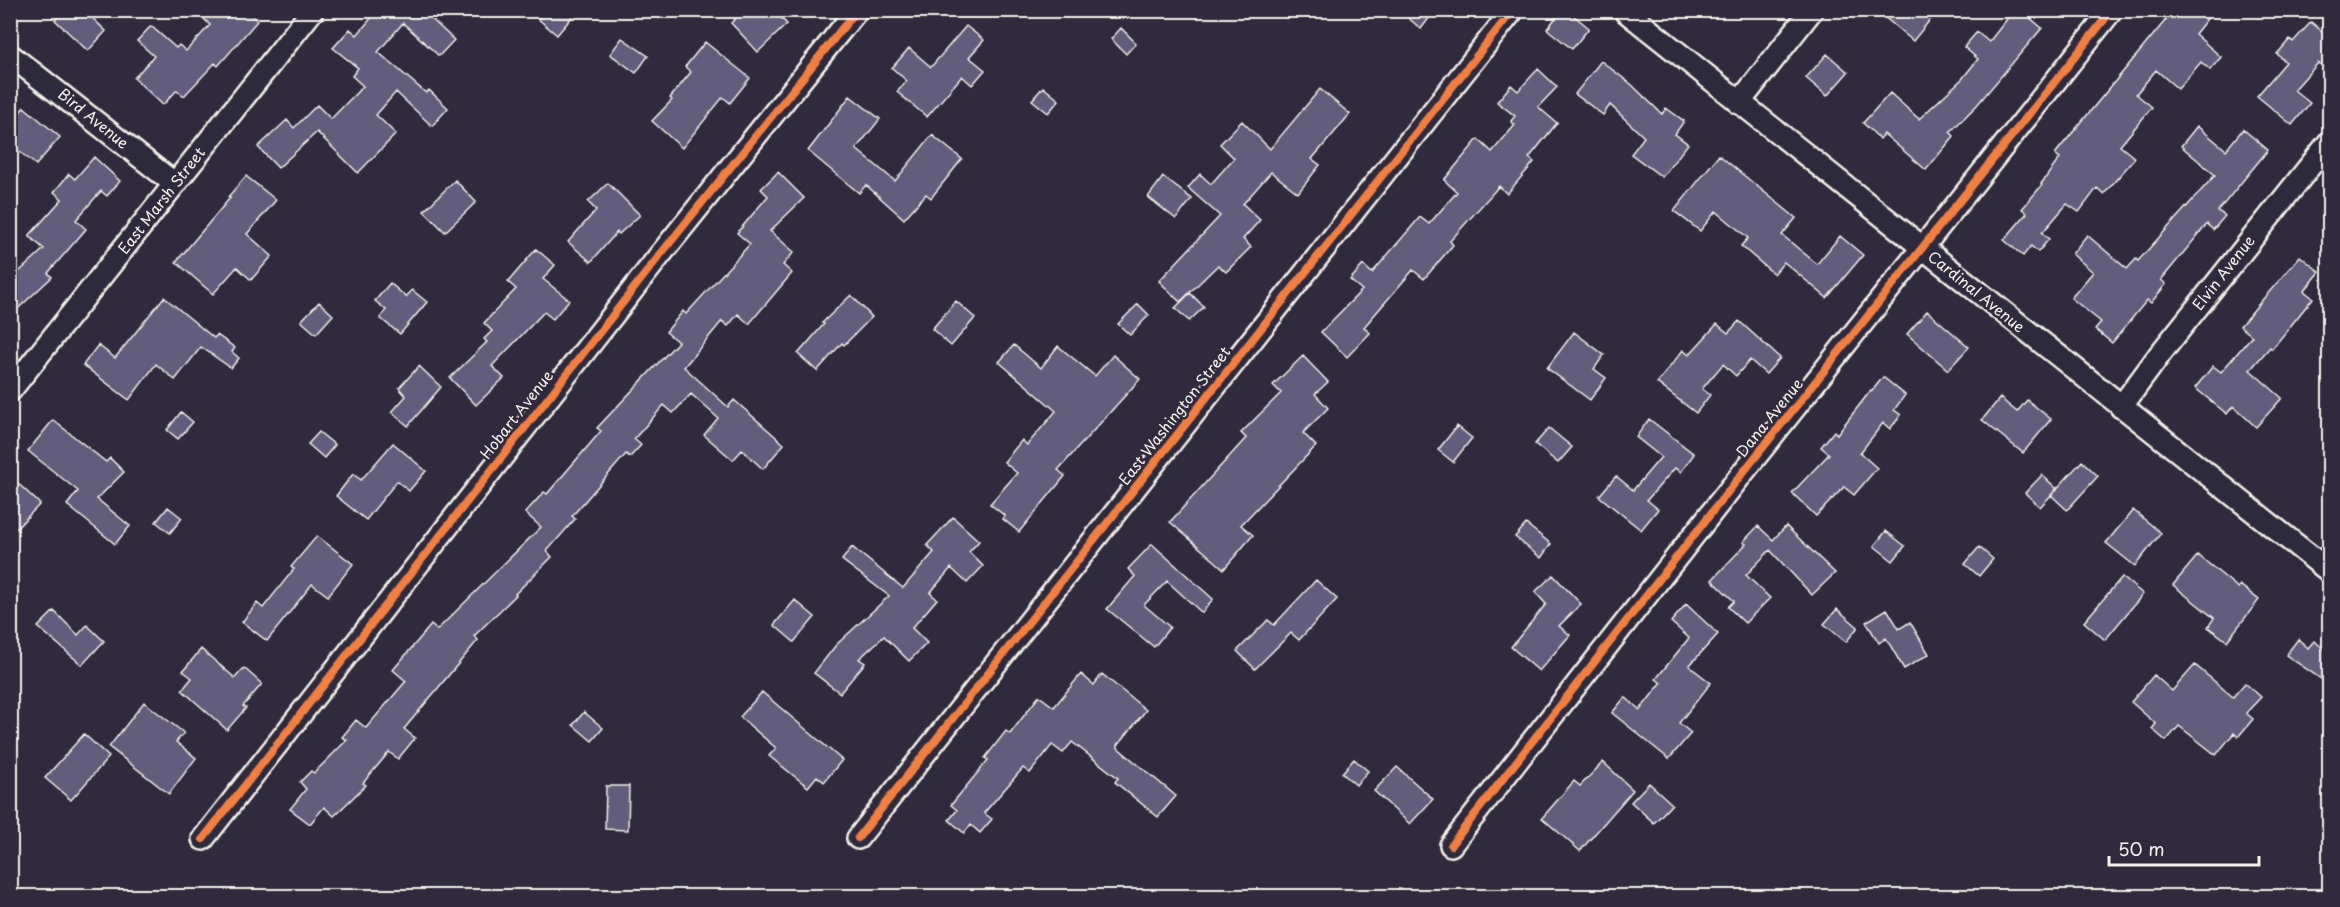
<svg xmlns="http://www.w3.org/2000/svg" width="2340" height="907" viewBox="0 0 2340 907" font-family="'Playpen Sans',sans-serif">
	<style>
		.building { fill: #625d7b; stroke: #f4f1e8; stroke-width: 1.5 }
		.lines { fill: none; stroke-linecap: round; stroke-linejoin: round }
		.minor-casing { stroke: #f4f1e8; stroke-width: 26 }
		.minor { stroke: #2f2a3d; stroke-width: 21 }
		.cycleway-casing { stroke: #2f2a3d; stroke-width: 11 }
		.cycleway { stroke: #f27e40; stroke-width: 8 }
		.labels { text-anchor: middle; stroke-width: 5; stroke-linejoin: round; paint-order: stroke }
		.street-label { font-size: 15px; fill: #f4f1e8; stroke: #2f2a3d }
	</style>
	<rect width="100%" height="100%" fill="#2f2a3d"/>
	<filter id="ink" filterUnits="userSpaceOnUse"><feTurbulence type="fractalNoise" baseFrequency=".0167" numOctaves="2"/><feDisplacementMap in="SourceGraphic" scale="12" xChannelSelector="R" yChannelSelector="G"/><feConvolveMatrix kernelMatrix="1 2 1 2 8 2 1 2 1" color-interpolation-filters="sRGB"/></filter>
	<g filter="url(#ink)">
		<path class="building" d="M64,10H84L106,31L88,51L55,20Z
			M211,10H247L257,21L218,66L215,63L184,96L177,90L163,105L134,78L154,56L137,41L151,26L176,48L179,45L186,51L210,25L204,19Z
			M378,10H422L454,40L439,56L403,23L378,52L426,93L429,90L448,108L432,126L396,92L376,115L396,134L358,173L317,132L278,168L258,147L287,120L294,128L317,105L331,119L363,86L352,76L358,68L333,48L350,29L357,35Z
			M545,10H578L557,35L538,19Z
			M757,10H773L787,24L758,52L731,23L743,11L750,18Z
			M1399,10H1435L1421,29Z
			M1562,10H1567L1589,28L1572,49L1547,29Z
			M1876,10H1938L1913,41Z
			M2014,10H2021L2042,28L1977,105L1950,132L1954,136L1926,170L1884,134L1880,139L1863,123L1890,93L1919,119L1962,79L1978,59L1964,47L1977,32L1989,42Z
			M2174,10H2214L2195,34L2221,57L2210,70L2201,62L2178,89L2156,70L2136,94L2152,107L2120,146L2135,158L2104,194L2097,188L2079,212L2067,204L2042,233L2049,239L2038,252L2031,246L2023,256L2004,240L2027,213L2022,209L2042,185L2041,184L2060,158L2055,154Z
			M2311,22L2330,38V73L2318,63L2294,90L2310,103L2292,125L2257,96L2286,62L2277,54L2290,39L2293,42Z
			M966,26L984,40L969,57L985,70L972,85L962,76L927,117L897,92L907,81L892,68L909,48L931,67Z
			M1121,28L1136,43L1126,54L1111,39Z
			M622,38L648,56L636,73L610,54Z
			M705,42L750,78L730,103L723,97L682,148L652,121L672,100L670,98L691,72L685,67Z
			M1827,54L1848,72L1827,96L1806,78Z
			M1601,61L1631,84L1662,114L1666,108L1684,121L1675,134L1688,144L1662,177L1631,154L1644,137L1610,105L1603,115L1575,94Z
			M1538,69L1557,87L1538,107L1557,123L1529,158L1534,162L1507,194L1499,186L1450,241L1453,245L1424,279L1413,270L1364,327L1370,333L1347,357L1321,332L1362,290L1350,280L1363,265L1372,273L1420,217L1429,224L1457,192L1444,180L1478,139L1492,152L1515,125L1511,121L1515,116L1497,102L1511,85L1518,91Z
			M1043,87L1059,100L1048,113L1032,100Z
			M1320,89L1350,114L1312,159L1320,165L1298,193L1271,172L1243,204L1260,220L1243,239L1251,247L1226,272L1218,265L1180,302L1159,281L1220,216L1188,188L1200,174L1211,184L1234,158L1220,144L1242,121L1270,149Z
			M850,96L880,119L856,149L895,181L932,135L962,159L931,198L926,194L904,219L866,185L859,193L808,151Z
			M10,104L20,112L24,107L60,137L36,165L10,144Z
			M2197,126L2226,150L2243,129L2268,150L2218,211L2225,216L2213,230L2207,224L2161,280L2166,284L2151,303L2147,300L2112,343L2095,329L2101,322L2071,298L2093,272L2072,254L2087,235L2127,269L2136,259L2138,261L2215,175L2181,146Z
			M1719,155L1796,218L1782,235L1817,264L1840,236L1863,255L1827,298L1784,262L1774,274L1741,246L1748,238L1716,211L1700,231L1674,211Z
			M94,157L120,181L107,196L101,191L76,220L86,229L48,273L52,277L10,316V280L44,249L29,236L62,199L54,192L69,174L75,179Z
			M778,172L804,198L770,231L794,252L783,265L792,273L749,324L738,314L728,326L722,321L684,367L728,407L734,400L784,444L763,469L742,450L733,460L704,435L718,418L691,394L673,413L664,405L634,439L641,445L630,457L626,454L572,516L575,519L547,551L552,557L515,594L516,595L474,636L478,640L404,729L415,738L398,759L389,752L363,783L366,785L334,816L324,807L310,824L290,809L306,789L300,782L311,771L314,773L347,740L342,737L356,720L366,728L406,681L393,670L431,625L437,630L541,527L525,513L544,492L547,494L601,431L597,428L678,342L666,332L683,311L686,314L750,244L737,233L768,196L761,189Z
			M246,176L276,200L247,234L272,256L251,280L237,267L213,294L176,262L230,198L228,197Z
			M1163,177L1192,199L1176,219L1148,197Z
			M455,180L476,202L445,232L424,211Z
			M608,183L640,215L619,234L617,232L591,262L568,242L596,210L588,202Z
			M536,249L555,265L543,279L569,300L553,319L544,312L492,366L504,378L476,405L450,378L487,342L484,339L492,331L484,323L516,289L508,282Z
			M2300,256L2320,272L2304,291L2313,298L2272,349L2270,347L2250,370L2282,398L2256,427L2233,406L2227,414L2195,388L2213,366L2221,372L2252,336L2240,326Z
			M390,283L406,297L412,290L427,302L400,334L380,318L386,310L375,301Z
			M1190,293L1204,307L1189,321L1175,308Z
			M851,295L872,317L844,345L842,343L817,371L798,354L824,324L822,323Z
			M164,297L214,338L217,335L235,348L232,352L239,358L231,368L201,347L175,380L156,364L129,400L83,365L98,345L115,358Z
			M956,301L975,318L951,346L932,329Z
			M319,302L333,315L316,334L301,321Z
			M1138,304L1149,315L1130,335L1118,324Z
			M1927,311L1969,347L1948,370L1907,334Z
			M1739,321L1780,358L1766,374L1750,360L1736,376L1723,364L1702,389L1710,395L1696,413L1657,383L1683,350L1689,355L1717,324L1728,333Z
			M1574,332L1604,355L1594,369L1606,378L1590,400L1547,368Z
			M1014,345L1041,368L1058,346L1095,376L1113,355L1140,379L1058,470L1065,476L1019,532L1003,519L1005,516L990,504L1017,473L1004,462L1022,440L1027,445L1056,411L999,362Z
			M1303,356L1328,382L1315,394L1328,408L1303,433L1316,446L1241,525L1253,535L1224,569L1170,522L1246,438L1241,433L1281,393L1273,385Z
			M419,366L441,387L408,426L392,412L406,396L399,388Z
			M1883,377L1905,395L1894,410L1901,415L1890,429L1883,423L1860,453L1877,468L1854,495L1844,487L1816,516L1792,493L1829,454L1821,447L1834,431L1837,434L1871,390L1872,391Z
			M2000,398L2017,412L2027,400L2051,419L2023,453L1982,420Z
			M181,412L193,422L178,439L167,430Z
			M1649,419L1694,454L1681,472L1675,468L1647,500L1658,509L1641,530L1599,496L1616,476L1633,490L1661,457L1636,437Z
			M53,420L106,462L110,458L124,472L97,499L130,526L115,544L67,505L78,491L28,451Z
			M1457,426L1472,438L1453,462L1438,450Z
			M1549,428L1572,447L1558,463L1535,444Z
			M319,432L335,445L324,458L308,444Z
			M393,443L426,471L409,491L397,481L366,520L336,496L353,474L361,480Z
			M2082,461L2098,476L2067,510L2051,495Z
			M2042,475L2057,489L2040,507L2025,493Z
			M10,476L40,504L10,535Z
			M168,507L182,518L170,533L156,522Z
			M2133,510L2161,533L2135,566L2106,543Z
			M953,517L979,541L969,552L983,566L967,583L951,568L930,593L937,599L912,628L927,643L909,661L884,636L859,659L865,663L840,693L814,673L836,645L889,596L842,560L852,547L903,588L934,552L927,545Z
			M1526,524L1551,544L1541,558L1515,537Z
			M1758,526L1773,540L1786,526L1835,573L1812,595L1770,550L1746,575L1770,598L1745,623L1728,607L1734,601L1712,580L1746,544L1743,542Z
			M1886,531L1905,546L1893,561L1874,546Z
			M317,536L353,564L328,596L312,584L267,641L242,622L257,603L263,608L294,569L291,567Z
			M1152,544L1213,599L1202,613L1167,581L1144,605L1170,627L1154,647L1107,609L1135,576L1128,569Z
			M1979,547L1993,559L1979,576L1965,564Z
			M2198,555L2238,588L2240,585L2259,600L2227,641L2208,627L2214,618L2173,585Z
			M1553,575L1581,604L1559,626L1570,635L1539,671L1511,647L1546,604L1535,592Z
			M2122,577L2143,594L2105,640L2084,622Z
			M1316,580L1337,599L1299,640L1291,633L1255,669L1237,651L1268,620L1274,625Z
			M795,600L815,617L794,642L774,625Z
			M1686,604L1718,634L1689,666L1711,683L1679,723L1691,733L1669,759L1612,713L1625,697L1640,710L1661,683L1656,679L1689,638L1671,622Z
			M1837,609L1858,627L1846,642L1824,624Z
			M1887,609L1899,629L1910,622L1929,654L1904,669L1886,638L1879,643L1866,622Z
			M54,611L78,635L87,625L104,641L82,665L38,627Z
			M2298,639L2308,648L2314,641L2330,653V685L2286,655Z
			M201,649L235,678L244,668L262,684L243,706L246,708L227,730L182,690L192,678L183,671Z
			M2195,665L2233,697L2245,683L2261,697L2246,713L2253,719L2238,737L2234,733L2216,755L2179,726L2166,741L2152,729L2156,724L2131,702L2154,675L2172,691Z
			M1081,674L1094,685L1102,674L1146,710L1118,745V748L1176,796L1158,817L1115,782L1118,778L1072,742L1063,753L1052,745L1030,773L1023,768L984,813L992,819L980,833L971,825L964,833L949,820L957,810L951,805L988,760L985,758L1006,731L1010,734L1039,696L1054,707Z
			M762,692L842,760L824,782L817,776L808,787L769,756L776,748L740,717Z
			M144,702L184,733L176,742L196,758L169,794L109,747Z
			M584,712L603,728L592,741L573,725Z
			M84,734L109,757L71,800L45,778Z
			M1354,759L1368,771L1356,785L1342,773Z
			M1603,762L1633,790L1580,851L1542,818L1574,781L1580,786Z
			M1397,767L1433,799L1410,824L1374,791Z
			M1649,783L1672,804L1654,823L1631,802Z
			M606,786H629L628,830L605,829Z"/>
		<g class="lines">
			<g class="minor-casing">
				<path id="minor" d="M1624,10L2330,572
					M10,55L175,184
					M1739,103L1812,10
					M10,391L313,10
					M2121,407L2160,354L2330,141
					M858,838L1513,10
					M203,839L660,255L857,10
					M1451,845L1741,475L2112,10"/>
			</g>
			<use href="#minor" class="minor"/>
			<g class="cycleway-casing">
				<path id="cycleway" d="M858,838L1513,10
					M203,839L660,255L857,10
					M1451,845L1741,475L2112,10"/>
			</g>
			<use href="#cycleway" class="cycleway"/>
		</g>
	</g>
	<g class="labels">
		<g class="street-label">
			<text transform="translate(93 119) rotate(39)" y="5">Bird Avenue</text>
			<text transform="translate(162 201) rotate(-52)" y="5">East Marsh Street</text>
			<text transform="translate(2224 273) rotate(-52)" y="5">Elvin Avenue</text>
			<text transform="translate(1976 292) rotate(39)" y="5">Cardinal Avenue</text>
			<text transform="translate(517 415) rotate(-52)" y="5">Hobart Avenue</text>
			<text transform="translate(1175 416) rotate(-52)" y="5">East Washington Street</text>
			<text transform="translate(1770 418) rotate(-51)" y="5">Dana Avenue</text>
		</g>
	</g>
	<rect width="2340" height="907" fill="none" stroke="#2f2a3d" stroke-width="36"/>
	<rect x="18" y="18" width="2304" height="871" fill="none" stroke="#f4f1e8" stroke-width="2" filter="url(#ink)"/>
	<path d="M2109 856v9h150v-9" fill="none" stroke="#f4f1e8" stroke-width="3"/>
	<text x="2118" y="856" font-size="18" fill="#f4f1e8" stroke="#2f2a3d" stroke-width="4.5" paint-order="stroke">50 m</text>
</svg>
